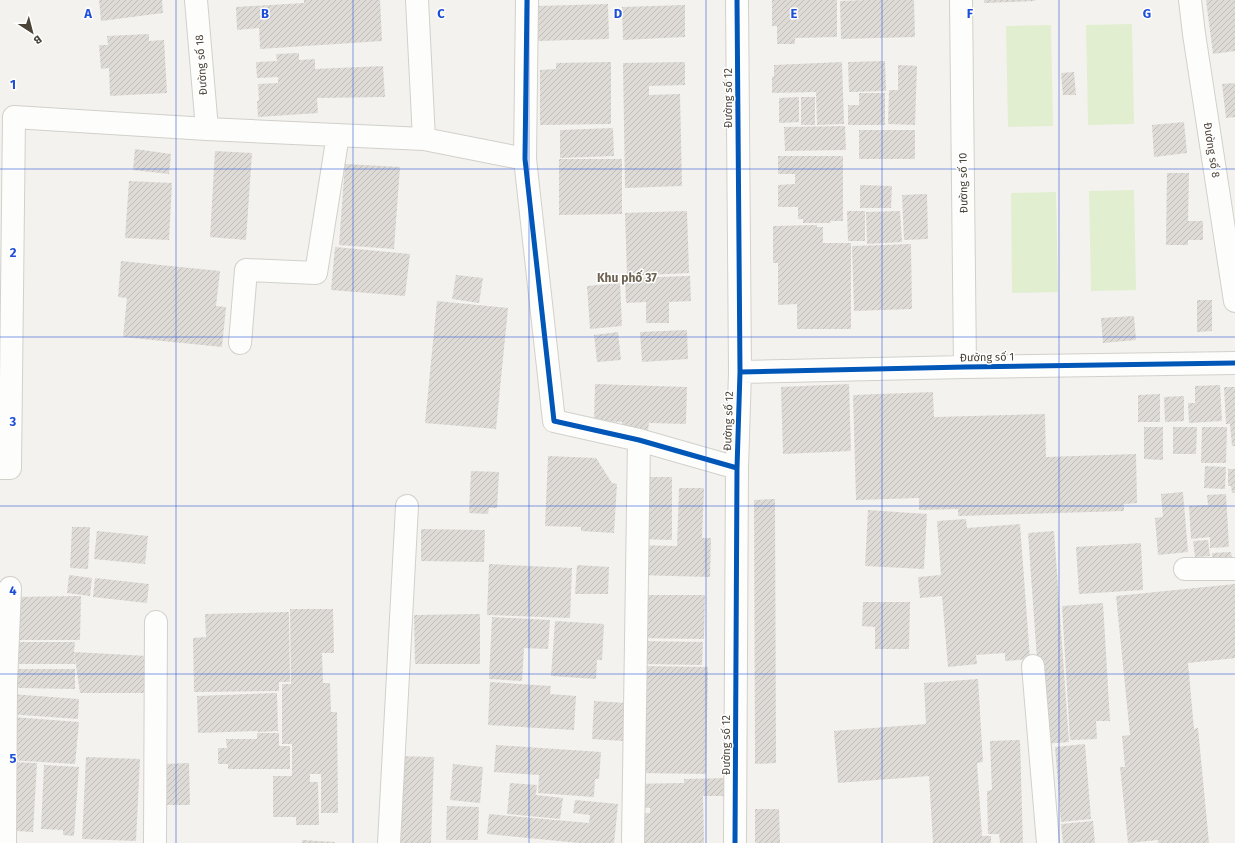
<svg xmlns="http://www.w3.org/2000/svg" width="1235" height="843" viewBox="0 0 1235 843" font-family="'Fira Sans',sans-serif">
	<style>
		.park { fill: #e1eecf }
		.building { fill: url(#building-hatch) }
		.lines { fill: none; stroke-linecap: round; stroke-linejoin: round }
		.minor-casing { stroke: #d2d0cb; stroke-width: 24 }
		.minor { stroke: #fdfdfc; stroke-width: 22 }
		.cycleway-casing { stroke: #fff; stroke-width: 8 }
		.cycleway { stroke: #0057b8; stroke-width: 5 }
		.grid { fill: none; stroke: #1d4ed8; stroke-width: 1; stroke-opacity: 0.55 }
		.labels { text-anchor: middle; stroke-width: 3; stroke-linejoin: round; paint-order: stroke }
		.street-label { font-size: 11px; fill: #4b4439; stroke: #fff }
		.neighbourhood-label { font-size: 12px; font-weight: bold; fill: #6e6250; stroke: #fff }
		.grid-label { font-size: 13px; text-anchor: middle; font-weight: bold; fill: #1d4ed8; stroke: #fff; stroke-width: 3; stroke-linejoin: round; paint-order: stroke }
	</style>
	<defs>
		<pattern id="building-hatch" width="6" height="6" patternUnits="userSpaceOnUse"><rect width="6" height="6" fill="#dedbd6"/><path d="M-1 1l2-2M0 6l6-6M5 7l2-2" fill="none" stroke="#c0bdb8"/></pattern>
	</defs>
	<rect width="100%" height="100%" fill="#f4f2ee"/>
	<path class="park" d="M1132,24L1134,124L1088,125L1086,25Z
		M1051,25L1053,126L1008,127L1006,26Z
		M1134,190L1136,290L1091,291L1089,191Z
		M1056,192L1058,292L1012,293L1011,193Z"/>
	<path class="building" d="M99,0H162L163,13L101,21Z
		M304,0H380L382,41L260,49L259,28L237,30L236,7L304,3Z
		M772,0H837V37L795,38V44H777V26H772Z
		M866,0H914L915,37L841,39L840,1Z
		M984,0H1035V1L984,3Z
		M1206,0H1235V51L1213,54Z
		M608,4L609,39L537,41L536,6Z
		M685,5V37L623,40L622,7Z
		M149,34V41L164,40L167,93L110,96L109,68L101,69L99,45H108L107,36Z
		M299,53V60L315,59V69L383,66L385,97L317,98L318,113L258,117L257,101H259L258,84L278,83V77L257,78L256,62L277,61L276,54Z
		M885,61L886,91L849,92L848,62Z
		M611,62V124L540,125V70L556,69V63Z
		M685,62V85L649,86V95L680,94L682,186L625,188L623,63Z
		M842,62L844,124L817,125L816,92L772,93V77L774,76V65Z
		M898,65L917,66L915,125L888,124L889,90H898Z
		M1074,72L1076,95H1063L1061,73Z
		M1235,83V117L1226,118L1222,84Z
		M859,93H885V125H848V105H859Z
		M799,97V122L779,123V98Z
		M801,97H815V125H801Z
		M1184,122L1187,153L1154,157L1152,125Z
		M845,126L846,150L785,151L784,127Z
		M613,128L614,156L560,158V130Z
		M859,130H915V159H859Z
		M135,149L171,154L169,174L133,170Z
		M215,151L252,153L246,240L210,237Z
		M778,156H843V221H830L831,223H803V219H798V207H778V185L795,184V174H778Z
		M559,159H622V214L559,215Z
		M345,164L400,167L394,249L339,245Z
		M1167,173H1189L1188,221H1203V240H1188V245H1166Z
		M129,181L172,183L169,240L125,238Z
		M860,185L892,186L891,208H860Z
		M927,194L928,239L904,240L902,195Z
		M687,211L689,273L627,276L625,213Z
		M847,211H865V241H848Z
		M900,211L902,242L867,244L866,212Z
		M817,225V227H823V243H851V329H797V304L778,305V263H773V226Z
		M911,244L912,309L854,311L852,246Z
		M335,247L410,254L405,296L331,290Z
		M121,261L220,271L216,306L226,307L222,347L123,337L127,298L118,297Z
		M456,275L483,278L479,303L452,299Z
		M690,276L691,301L669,302V323H646V302L626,303L625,278Z
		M620,283L622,326L590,329L587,286Z
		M1197,300H1212V331L1197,332Z
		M437,301L508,308L496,429L425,423Z
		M1134,316L1136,340L1103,343L1101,318Z
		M687,330L688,359L642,362L640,332Z
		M618,332L621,360L597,362L594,335Z
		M595,384L687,387L686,424L649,423L648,430L622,429V422L594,421Z
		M849,384L851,451L783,454L781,387Z
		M1220,385L1222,421L1189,423L1188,403H1195V386Z
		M1224,387H1235V446H1232L1230,424H1226Z
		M933,392L934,417L1045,414L1046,457L1136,454L1137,503L1124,504V511L958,516V509L919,510V498L856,500L853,395Z
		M1160,394V422H1138V395Z
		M1184,396V421L1165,422L1164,397Z
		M1144,427H1163V460L1144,459Z
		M1173,427H1197L1196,454H1173Z
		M1202,427H1227L1226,463H1201Z
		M548,456L596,458L612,483L617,484L614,533L581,531V527L545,526Z
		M1205,466L1226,467L1225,489L1204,488Z
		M1228,469H1235V493H1232L1231,486H1228Z
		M471,471L499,472L497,508H489L488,514L469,513Z
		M638,477H672V540L637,539Z
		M679,488H704L702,538H711L710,577L636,575L637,545L677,546Z
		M1183,492L1188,552L1158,555L1155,518L1163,517L1161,494Z
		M1226,494L1229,547L1210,548V537L1191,539L1189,506L1208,505L1207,495Z
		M775,499L776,763L755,764L754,500Z
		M868,510L927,514L924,569L865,566Z
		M966,519L967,528L1020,524L1030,659L1005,661V653L976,655L977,664L948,667L942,596L920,598L918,577L941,575L937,521Z
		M72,527H90L88,569L70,568Z
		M421,529L485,530L484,562L421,561Z
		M97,531L148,536L145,564L94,559Z
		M1054,531L1069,742L1043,744L1028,533Z
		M1208,540L1210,556L1195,557L1193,541Z
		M1141,543L1143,590L1079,594L1076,547Z
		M1231,552L1233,567L1213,568L1212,553Z
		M489,564L572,568L570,618L487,615Z
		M577,565L609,567L608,594H575Z
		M69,575L92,578L90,596L67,593Z
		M95,578L149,584L147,603L93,597Z
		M1235,584V658L1188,663L1194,729L1198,728L1209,843H1158V840L1128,843L1120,767H1125L1122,736L1130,735L1116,596Z
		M636,595H705L704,639L635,638Z
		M81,596L80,640H13V597Z
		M863,602H910L909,649H875V627L862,626Z
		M1103,603L1110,721H1096L1097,739L1070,740L1062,606Z
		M290,609H333L334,653H322L323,683H330L331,712H337L338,813H321V774H310V782H318L319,825H296V817H273V776H292V744H282V684H291Z
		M289,612L290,682H279V691L194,692L193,638L206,637L205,614Z
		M480,614V664H415L414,615Z
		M492,617L550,620L548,649L524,648L522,681L489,679Z
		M555,621L604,624L602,660H597L596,679L551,676Z
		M640,641L703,642L702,665L640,664Z
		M15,642H75L74,652L147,656L145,693H80L74,652L75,664H15Z
		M640,666L708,667L706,774L639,773Z
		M18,669H75V689L18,688Z
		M978,679L983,762L977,763L982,836H991V843H933L929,776L838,783L834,731L926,724L924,683Z
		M490,682L551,686L550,694L576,696L574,730L488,725Z
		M277,693L278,731L258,732V731L198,733L197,696Z
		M10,694L79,699L78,719L8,714Z
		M594,701L627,703L624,741L592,739Z
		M12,717L79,722L75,764L9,760Z
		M257,733H279V746H290V769H228V764H218V748H227L226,739H257Z
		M1020,740L1023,843H1000L999,834H988L987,791L992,790L990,741Z
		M1085,744L1091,819L1061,822L1055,747Z
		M496,745L601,752L599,779H595L594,797L538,793L539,775L494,772Z
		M395,756L434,757L431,843H392Z
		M86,757L140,759L136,841L82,839Z
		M12,762L37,763L33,832L16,831V822H8Z
		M189,763L190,805H166L165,764Z
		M453,764L483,767L480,803L450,800Z
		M44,765L79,767L74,836L63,835V830L41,829Z
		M728,778V796H703L704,843H637V813H650V808H630V784L684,783V779Z
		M510,783L537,785L536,795L563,798L560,819L507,814Z
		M575,800L618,804L614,843H579L487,834L489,814L589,823L590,815L573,813Z
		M447,806L479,807L478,840H446Z
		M755,809H779L780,843H755Z
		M1093,821L1095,843H1063L1061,824Z
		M302,840L335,842V843H302Z"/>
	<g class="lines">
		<g class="minor-casing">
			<path id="minor" d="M196,0L207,129
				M417,0L424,139
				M527,0L525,159L554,421L639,440L737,468
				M961,0L965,367
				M1190,0L1194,34L1235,301
				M240,343L246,270L316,273L338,135
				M740,372L965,367L1235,363
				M0,468H10L14,117L207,129L424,139L525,159
				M1185,569H1235
				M1033,666L1048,843
				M5,843L6,683L10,588
				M155,843L156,622
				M389,843L407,506
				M633,843L639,440
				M735,843L737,468L740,372L737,0"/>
		</g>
		<use href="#minor" class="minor"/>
		<g class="cycleway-casing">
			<path id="cycleway" d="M527,0L525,159L554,421L639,440L737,468
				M740,372L965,367L1235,363
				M735,843L737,468L740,372L737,0"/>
		</g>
		<use href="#cycleway" class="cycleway"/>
	</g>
	<path class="grid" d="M176,0V843M353,0V843M529,0V843M706,0V843M882,0V843M1059,0V843M0,169H1235M0,337H1235M0,506H1235M0,674H1235"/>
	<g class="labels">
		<g class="street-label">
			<text transform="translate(201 65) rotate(-94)" y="4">Đường số 18</text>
			<text transform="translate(728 98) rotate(-90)" y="4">Đường số 12</text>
			<text transform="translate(1212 150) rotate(81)" y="4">Đường số 8</text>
			<text transform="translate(963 183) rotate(-91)" y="4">Đường số 10</text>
			<text transform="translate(987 357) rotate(-1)" y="4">Đường số 1</text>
			<text transform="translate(728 421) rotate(-88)" y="4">Đường số 12</text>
			<text transform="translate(726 745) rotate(-90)" y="4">Đường số 12</text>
		</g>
		<g class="neighbourhood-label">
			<text x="627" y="282">Khu phố 37</text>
		</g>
	</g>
	<g class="grid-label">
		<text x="88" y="18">A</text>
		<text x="265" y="18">B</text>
		<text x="441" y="18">C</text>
		<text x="618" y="18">D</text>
		<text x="794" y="18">E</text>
		<text x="970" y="18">F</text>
		<text x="1147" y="18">G</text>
		<text x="13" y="89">1</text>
		<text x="13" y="257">2</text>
		<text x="13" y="426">3</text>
		<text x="13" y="595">4</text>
		<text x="13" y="763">5</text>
	</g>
	<g transform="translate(32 32) rotate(144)" stroke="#ffffff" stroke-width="3" paint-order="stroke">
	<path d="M0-3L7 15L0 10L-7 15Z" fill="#4b4439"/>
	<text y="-6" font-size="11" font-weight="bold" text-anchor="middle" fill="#4b4439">B</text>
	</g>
</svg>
